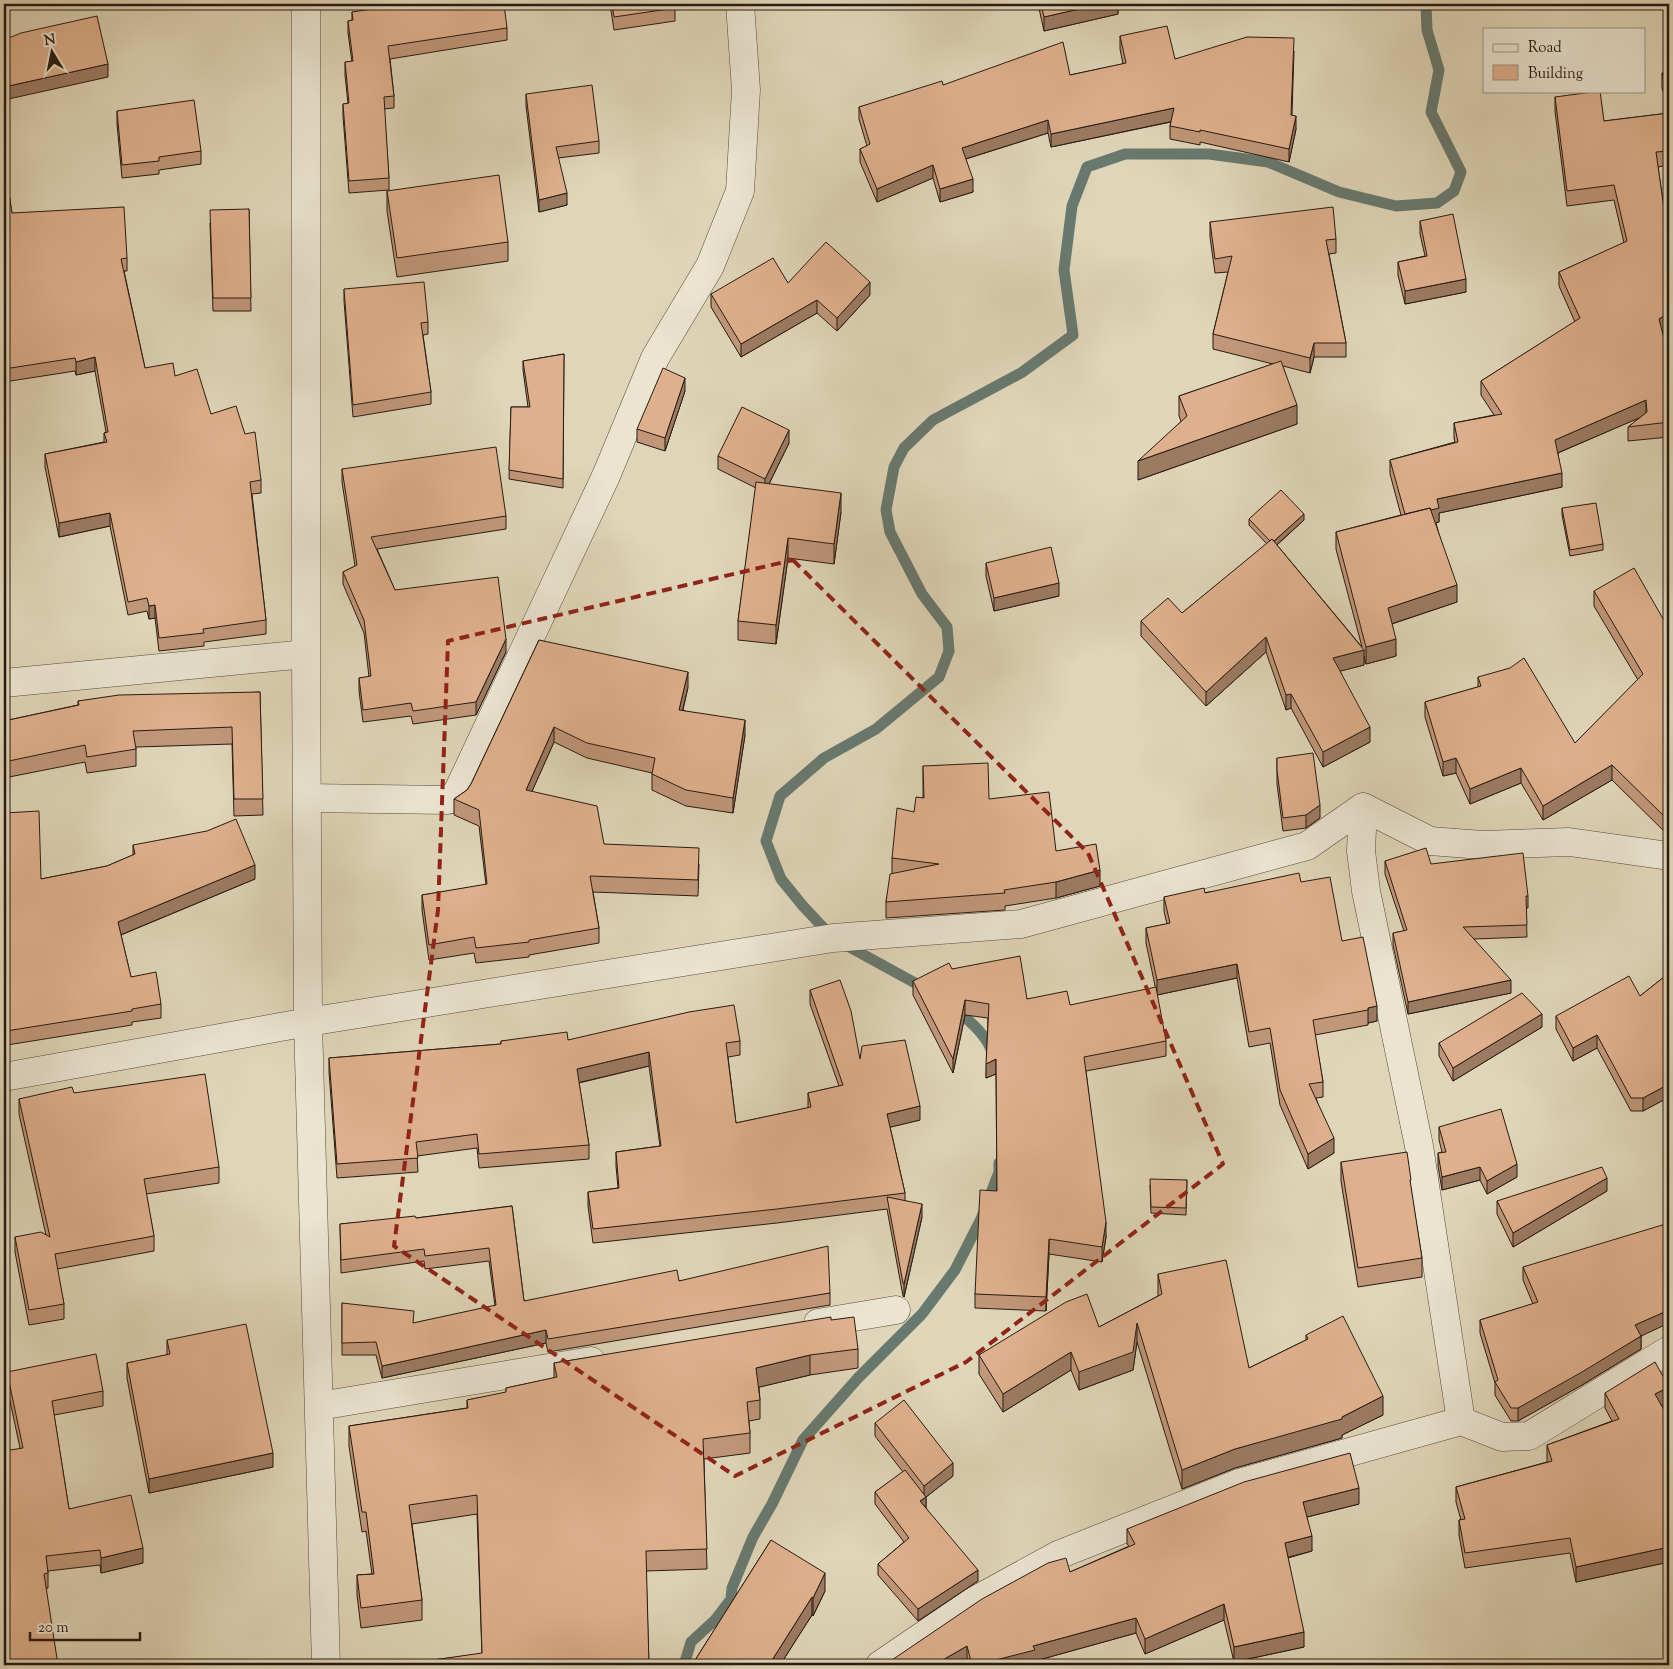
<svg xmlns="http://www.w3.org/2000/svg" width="1673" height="1669" viewBox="0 0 1673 1669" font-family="'Sorts Mill Goudy',serif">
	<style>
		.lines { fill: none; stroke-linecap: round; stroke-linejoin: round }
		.stream { stroke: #68796f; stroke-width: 11 }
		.minor-casing { stroke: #56493b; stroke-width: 29 }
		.minor { stroke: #eae4d1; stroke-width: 28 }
		.wall { fill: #c09779; stroke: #281a11 }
		.shaded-wall { fill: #9c7b63; stroke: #281a11 }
		.building { fill: #dfb08d; stroke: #281a11 }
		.marked { fill: none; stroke: #8f2418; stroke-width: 4; stroke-dasharray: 10 6; stroke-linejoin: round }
	</style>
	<rect width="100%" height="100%" fill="#dfd5b8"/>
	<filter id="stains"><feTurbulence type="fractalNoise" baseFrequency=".004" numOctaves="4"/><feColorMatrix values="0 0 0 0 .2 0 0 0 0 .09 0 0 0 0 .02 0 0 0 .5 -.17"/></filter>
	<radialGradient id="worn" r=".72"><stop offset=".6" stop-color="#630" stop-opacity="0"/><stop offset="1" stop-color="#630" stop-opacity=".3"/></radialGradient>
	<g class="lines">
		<path class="stream" d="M926,989L833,938L803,906L781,879L766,841L780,796L824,758L876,729L939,677L949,651L947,627L922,594L890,532L886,510L894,467L904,448L933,420L1021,373L1073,335L1064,270L1072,206L1087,167L1125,154H1209L1268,162L1339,192L1396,206L1437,203L1454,191L1461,172L1431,112L1439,70L1427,30L1426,4
			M953,1007C967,1019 988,1035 992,1053
			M684,1665L691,1642L715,1620L731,1599L732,1588L753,1537L772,1504L803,1440L858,1378L922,1314L955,1270L981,1219L999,1172V1163"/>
		<g class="minor-casing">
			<path id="minor" d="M306,4V654L308,1022L326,1665
				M4,683L306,654
				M307,798L448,800L457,793L606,476L655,358L710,266L740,191L746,90L740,4
				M1363,807L1361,851L1366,891L1419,1146L1461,1421
				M1363,807L1430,841L1482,845L1569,842L1669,856
				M4,1077L308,1022L833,938L1021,924L1307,846L1363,807
				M818,1323L896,1310
				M319,1406L591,1361
				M880,1665L974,1601L1058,1555L1239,1483L1461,1421L1502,1437L1529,1436L1669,1350"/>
		</g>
		<use href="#minor" class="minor"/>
	</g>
	<path class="wall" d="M610,4H675V21L614,30Z
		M1038,4H1118V14L1044,31Z
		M352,12L507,28V40L390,59L394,96V108L384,109L389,178V190L349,193L343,116V104H348L345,75V62H352L348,33V21L352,20Z
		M1120,36L1175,59L1294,51L1292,115L1296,129L1289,162L1200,142V145L1170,139V126L1171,122L1051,147L1048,133L966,159L973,192L940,202L933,178L877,202L860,162V149L867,146L859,119V107L943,85L1070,75L1123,64L1120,49Z
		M1669,71V111L1662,88V73Z
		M526,94L599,141V153L558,158L567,205L539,212L526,106Z
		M1555,97L1604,121L1669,113V165L1658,167L1668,237L1669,236V327L1662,331L1669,359V437L1628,441V427L1641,417L1558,453L1562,487L1439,513V522L1436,523L1457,602L1392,624L1396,656L1366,664L1364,656V665L1340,671L1370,742L1323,767L1291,708L1286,710L1266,652L1206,706L1141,636V621L1182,613L1267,544L1249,525V519L1304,520L1277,545L1362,647L1336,549V532L1401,515L1390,474V460L1455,442L1454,438V423L1494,415L1481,395V381L1575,322L1559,286V272L1624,243L1614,200L1567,206L1555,111Z
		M117,111L201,151V164L159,170V174L122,178L117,124Z
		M4,162L12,213L127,258V271H124L145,368L175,376L211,414L245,434L261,480V493L252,494L266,620V634L204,642V646L159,651L155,618L149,619L147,611L128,615L110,526L59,537L45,467V454L104,442V433L106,432L95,371L76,375L75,371L4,382Z
		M387,191L508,242V261L397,277L387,211Z
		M249,209L251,311H213L210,223Z
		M1420,221L1466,292L1405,304L1398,275V262L1425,256L1420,234Z
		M1210,222L1336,239V253L1329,254L1346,343V357H1314L1310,373L1283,366L1297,424L1138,480L1181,421L1179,416V396L1273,364L1213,349V334L1228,272L1215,273L1210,237Z
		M788,283L870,295L837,331L817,313L741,357L711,307V294Z
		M344,289L428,322V334L423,335L431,392V404L353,417L344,301Z
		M564,354L563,488L509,479L511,407H528L523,370V361Z
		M685,391L665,451L637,442V429Z
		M789,443L769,484L841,512L834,564L788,558L776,644L738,640V621L756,488L718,469V456Z
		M342,469L506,516V529L377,549L395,590L506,652L476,715L413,724L411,716L363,722L359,691V678L369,677L364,633L343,584V572L355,566L342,482Z
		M1562,508L1603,544V550L1570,556L1562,515Z
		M986,563L1059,596L994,611L986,576Z
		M1594,591L1666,624L1669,623V836L1612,780L1543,820L1521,783L1470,804L1456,773L1443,776L1425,717V702L1478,687V677L1575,743L1638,680L1594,606Z
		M539,640L688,687L683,710L745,735L733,813L686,806L652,790V773L587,758L554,742L532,791L604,844L699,864L698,896L593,892L599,928V943L529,955V957L476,963L474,953L429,960L422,910V895L486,885L479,826L454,815V799L467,790L471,784Z
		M260,692L263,815L234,816L232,744L136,747V766L87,773L85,762L4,778V721L78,705V701Z
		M1277,758L1320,818L1306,828L1283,831L1277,784Z
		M923,766L989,799L1100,886L1056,898L1005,906V910L886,918V902L892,874V858L914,812L923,797Z
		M4,813L41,879L107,866L133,855V845L255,879L121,935L131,977L161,1004V1018L132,1022V1025L7,1045V1050H4Z
		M1385,861L1431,864L1528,896V908H1526L1527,937L1474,939L1511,993L1408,1014L1393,945V933L1404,931L1385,874Z
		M1301,882L1342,941L1377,1021L1368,1023V1025L1315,1035L1323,1082V1097L1316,1098L1334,1153L1308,1169L1280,1105L1270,1043L1249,1047L1237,978L1157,995L1146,943V928L1167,924L1164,911V897Z
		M952,969L1027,999L1070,1005L1166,1041V1056L1086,1071L1106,1237L1102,1262L1049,1254L1046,1311L975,1308V1294L997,1191L996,1074L986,1078L988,1018L965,1015L953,1073L913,995V981Z
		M1669,973V1097L1643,1111H1631L1597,1048L1573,1061L1556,1029V1016L1640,996Z
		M810,990L860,1059L920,1120L890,1127L905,1193V1200L922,1217L904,1297L903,1296L887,1209L777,1223L593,1243L588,1206V1192L618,1188L616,1166V1152L660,1146L649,1066L579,1083L589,1145V1159L479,1168L477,1148L417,1156L418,1172L337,1178L329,1072V1058L501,1044V1041L568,1040L740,1041V1055L728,1057L736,1123L808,1108V1093L839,1086L810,1004Z
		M1542,1027L1453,1081L1439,1056V1043Z
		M74,1093L219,1167V1183L146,1194L154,1236V1251L57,1269L64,1304V1319L29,1325L15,1252V1237L46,1235L19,1114V1099Z
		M1439,1127L1517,1177L1487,1194L1480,1180L1442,1190L1438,1166V1153L1442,1152L1439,1140Z
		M1341,1162L1411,1191L1422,1258V1277L1358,1287L1341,1181Z
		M1187,1180L1186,1215L1151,1213L1150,1185Z
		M1607,1191L1513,1247L1497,1214V1201Z
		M512,1206L524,1301L679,1281L830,1293V1305L548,1352L546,1343L382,1378L376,1355H342V1303L414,1323L495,1306L489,1261L425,1269L424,1261L341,1273L340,1224L416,1218Z
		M1523,1267L1641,1336V1349L1582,1385L1518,1421H1511L1495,1395V1383L1480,1333V1320L1533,1304L1523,1280Z
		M1158,1274L1249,1368L1306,1340V1335L1383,1415L1342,1435V1438L1235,1468L1182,1489L1137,1342L1133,1370L1079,1390L1071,1370L1003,1412L979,1374V1355L1099,1327L1158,1296Z
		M831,1320L858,1349V1368L810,1375L759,1387L760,1400V1419L749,1421L750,1433V1453L704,1459L707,1569L646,1571L649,1665H433V1660L482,1654L477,1514L412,1524L422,1600V1620L361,1628L357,1595V1575L372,1574L366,1531L362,1532L349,1446V1426L467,1408V1400L506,1393V1388L554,1378V1363Z
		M167,1340L273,1467L149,1493L127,1378V1363L167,1355Z
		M7,1372L103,1391V1406L54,1415L69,1509L143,1563L101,1573L100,1565L48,1571V1588L46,1589L20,1448L7,1387Z
		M1605,1393L1669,1402L1661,1406L1669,1419V1562L1576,1582L1570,1553L1465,1568L1459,1535V1520H1461L1456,1502V1487L1547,1462V1445L1612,1421L1605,1408Z
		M875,1423L953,1476L926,1497V1508L978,1581L918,1621L878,1575V1564L904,1542L875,1504V1492L903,1472L875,1436Z
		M1359,1504L1307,1517L1312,1551L1288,1558L1304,1647L1234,1662L1224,1620L1145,1654L1136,1633L1035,1661V1665H968L967,1662L961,1665H873H882L889,1662L1070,1572L1129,1546L1127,1544V1529Z
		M771,1540L825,1591L813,1616L812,1615L780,1665H692Z"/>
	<path class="shaded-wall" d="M1101,4H1118V14L1044,31V17Z
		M108,64V77L4,100V87Z
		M1174,108V121L1051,147V134Z
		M1296,116V129L1289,162V149Z
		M1048,120V133L962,160V148Z
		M933,165V178L877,202V189Z
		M973,179V192L940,202V189Z
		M567,193V205L539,212V200Z
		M1466,279V292L1405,304V291Z
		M870,282V295L837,331V318Z
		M817,300V313L741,357V344Z
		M1669,313V327L1659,333V319Z
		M1314,343V357L1310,373V358Z
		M95,357V371L76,375V362Z
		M685,378V391L665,451V438Z
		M1646,400V415L1555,454V440Z
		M1297,405V424L1138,480V461Z
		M789,430V443L765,492V479Z
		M1562,473V487L1439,513V522L1405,531L1437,499Z
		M841,493V512L834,564V544Z
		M110,513V526L59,537V523Z
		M1304,514V520L1272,549V543Z
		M788,538V558L776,644V625Z
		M1059,583V596L994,611V598Z
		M1457,585V602L1388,625V608Z
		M155,605V618L149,619V606Z
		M1266,637V652L1206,706V692Z
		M506,639V652L476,715V702Z
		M1396,639V656L1366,664V647Z
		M1364,650V665L1333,673V658Z
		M688,672V687L679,725V710Z
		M1291,694V708L1286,710V695Z
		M745,720V735L733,813V798Z
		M554,727V742L526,805V790Z
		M1370,727V742L1323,767V752Z
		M1456,758V773L1443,776V762Z
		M1612,765V780L1543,820V806Z
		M1521,768V783L1470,804V789Z
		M1320,805V818L1306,828V815Z
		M255,865V879L118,936V922Z
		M1100,870V886L1056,898V882Z
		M1237,964V978L1157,995V980Z
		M1511,980V993L1408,1014V1002Z
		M965,1000V1015L953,1073V1059Z
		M1377,1006V1021L1368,1023V1008Z
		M1542,1014V1027L1453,1081V1068Z
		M1597,1035V1048L1573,1061V1048Z
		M649,1052V1066L577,1083V1069Z
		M996,1059V1074L986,1078V1064Z
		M1669,1084V1097L1643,1111V1098Z
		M920,1106V1120L887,1128V1114Z
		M1334,1138V1153L1308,1169V1154Z
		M1517,1164V1177L1487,1194V1181Z
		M1480,1167V1180L1442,1190V1177Z
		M1607,1178V1191L1513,1247V1233Z
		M922,1204V1217L904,1297V1284Z
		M1106,1222V1237L1102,1262V1247Z
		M1049,1239V1254L1046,1311V1297Z
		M1669,1310V1323L1635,1339V1325Z
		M1137,1323V1342L1133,1370L1079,1390V1372Z
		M546,1330V1343L382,1378V1366Z
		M1641,1336V1349L1582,1385L1518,1421V1408Z
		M1071,1352V1370L1003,1412V1394Z
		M810,1355V1375L756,1388V1368Z
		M1669,1387V1402L1655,1409V1394Z
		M1383,1396V1415L1342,1435V1438L1235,1468L1182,1489V1470L1235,1449L1342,1417Z
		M273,1453V1467L149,1493V1479Z
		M953,1463V1476L926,1497V1508L920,1501L924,1499V1486Z
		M1359,1488V1504L1303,1518V1502Z
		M1312,1536V1551L1285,1558V1543Z
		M1669,1547V1562L1576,1582V1567Z
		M143,1548V1563L101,1573V1558Z
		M978,1570V1581L918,1621V1609Z
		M825,1573V1591L813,1616V1598Z
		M812,1597V1615L780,1665H769Z
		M1224,1604V1620L1145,1654V1639Z
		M1136,1618V1633L1035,1661V1665H976L1033,1646Z
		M1304,1632V1647L1234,1662V1647Z
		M967,1646V1662L961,1665H934Z"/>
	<path class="building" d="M406,4H504L507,28L388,46L394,96L384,97L389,178L349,181L343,104L349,103L345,62L353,61L348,21L353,20L352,12Z
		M612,4H675V8L614,17Z
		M1041,4H1101L1044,17Z
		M97,16L108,64L4,87V40L21,33Z
		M1167,26L1175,59L1247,37L1294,38L1291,115L1296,116L1289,149L1200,130V132L1170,126L1174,108L1051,134L1048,120L962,148L973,179L940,189L933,165L877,189L860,149L870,144L859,107L942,81L943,85L1063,42L1070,75L1126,63L1120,36Z
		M1669,71V97L1662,73Z
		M592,85L599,141L556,147L567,193L539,200L526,94Z
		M1600,91L1604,121L1669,113V151L1656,152L1668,237L1669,236V313L1659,319L1669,359V422L1628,427L1647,412L1646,400L1555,440L1562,473L1437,499L1439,508L1431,510L1430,508L1405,514L1390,460L1458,442L1454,423L1502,414L1481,381L1580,318L1559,272L1627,241L1614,185L1567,191L1555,97Z
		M194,100L201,151L159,157V161L122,165L117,111Z
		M4,162L12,213L124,207L127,258L121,259L145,368L173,363L175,376L197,369L211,414L236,406L245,434L255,432L261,480L250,482L266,620L203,629L204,633L159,638L155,605L149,606L147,598L128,602L110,513L59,523L45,454L107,442L104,433L108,432L95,357L76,362L75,358L4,369Z
		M499,175L508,242L397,258L387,191Z
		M1333,207L1336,239L1326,240L1346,343H1314L1310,358L1213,334L1232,256L1215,259L1210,222Z
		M249,209L251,298H213L210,210Z
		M1453,214L1466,279L1405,291L1398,262L1427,256L1420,221Z
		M826,242L870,282L837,318L817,300L741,344L711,294L773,258L788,283Z
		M424,282L428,322L421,323L431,392L353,405L344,289Z
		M564,354L563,479L509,470L511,407H530L523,361Z
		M1281,361L1297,405L1138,461L1187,416L1179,396Z
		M663,368L685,378L665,438L637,429Z
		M742,407L789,430L765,479L718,456Z
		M496,447L506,516L371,537L395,590L498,577L506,639L476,702L413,711L411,703L363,710L359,678L371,676L364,620L343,572L357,565L342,469Z
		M756,482L841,493L834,544L788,538L776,625L738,621Z
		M1281,490L1304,514L1274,541L1272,539L1270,541L1249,519Z
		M1596,503L1603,544L1570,550L1562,508Z
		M1430,508L1457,585L1388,608L1396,639L1366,647L1336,532Z
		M1272,539L1364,650L1333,658L1370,727L1323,752L1291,694L1286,695L1266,637L1206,692L1141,621L1168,598L1182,613Z
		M1051,547L1059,583L994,598L986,563Z
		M1634,568L1666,624L1669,623V821L1612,765L1543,806L1521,768L1470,789L1456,758L1443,762L1425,702L1481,686L1478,677L1510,668L1524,658L1575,743L1643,674L1594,591Z
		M539,640L688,672L679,710L745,720L733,798L686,790L652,774L655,758L587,743L554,727L526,790L597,806L604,844L699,848L698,880L590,876L599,928L529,940V942L476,948L474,937L429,945L422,895L487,884L479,810L454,799L467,790L471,784Z
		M260,692L263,799H234L232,727L133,731L136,749L87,757L85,745L4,762V721L79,705L78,701L119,695Z
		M1313,753L1320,805L1306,815L1283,818L1277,770V758Z
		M988,763L989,799L1049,792L1056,851L1096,844L1100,870L1056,882L1004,890L1005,893L886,902L890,874L939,864L892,858L897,808L914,812L916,797L924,798L923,766Z
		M39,811L41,879L107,866L135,854L133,845L207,831L236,819L255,865L118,922L131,977L156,972L161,1004L132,1009V1011L6,1031L7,1036L4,1037V813Z
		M1426,848L1431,864L1523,853L1528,896H1526L1527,925L1463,927L1511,980L1408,1002L1393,933L1407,930L1385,861Z
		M1299,873L1301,882L1330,877L1342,941L1363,937L1377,1006L1368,1008V1010L1313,1020L1323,1082L1309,1084L1334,1138L1308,1154L1280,1090L1270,1028L1249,1032L1237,964L1157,980L1146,928L1170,923L1164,897L1204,888L1205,893Z
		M1020,956L1027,999L1067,991L1070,1005L1156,987L1166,1041L1084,1057L1106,1222L1102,1247L1049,1239L1046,1297L975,1294L980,1190L997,1191L996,1059L986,1064L989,1004L965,1000L953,1059L913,981L949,963L952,969Z
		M1669,973V1084L1643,1098H1631L1597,1035L1573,1048L1556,1016L1629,976L1640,996Z
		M840,980L851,1011L860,1059L862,1046L905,1040L920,1106L887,1114L905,1193L777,1209L593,1229L588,1192L619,1188L616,1152L661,1146L649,1052L577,1069L589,1145L479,1154L477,1134L416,1142L418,1158L337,1164L329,1058L501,1044V1041L567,1032L568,1040L689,1012L734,1005L740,1041L726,1043L736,1123L811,1107L808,1093L843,1085L810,990Z
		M1522,993L1542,1014L1453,1068L1439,1043Z
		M205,1074L219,1167L144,1179L154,1236L55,1254L64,1304L29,1310L15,1237L41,1232L50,1237L19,1099L72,1087L74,1093Z
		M1501,1109L1517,1164L1487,1181L1480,1167L1442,1177L1438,1153L1446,1152L1439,1127Z
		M1407,1152L1411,1180H1410L1422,1258L1358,1268L1341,1162Z
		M1602,1167L1607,1178L1513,1233L1497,1201Z
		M1150,1179L1187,1180L1186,1208L1151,1207Z
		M887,1197L922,1204L904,1284L903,1283Z
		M512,1206L524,1301L677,1270L679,1281L828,1246L830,1293L548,1339L546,1330L382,1366L376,1342L342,1343V1303L414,1311L413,1323L496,1305L489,1248L425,1256L424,1249L341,1260L340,1224L415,1216L416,1218Z
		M1669,1223V1310L1635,1325L1641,1336L1582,1372L1518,1408H1511L1495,1382L1498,1380L1480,1320L1538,1302L1523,1267Z
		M1226,1260L1249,1368L1308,1339L1306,1335L1343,1316L1383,1396L1342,1417V1419L1235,1449L1182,1470L1137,1323L1133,1352L1079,1372L1071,1352L1003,1394L979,1355L1066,1302L1087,1294L1099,1327L1162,1294L1158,1274Z
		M831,1317V1320L854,1317L858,1349L810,1355L756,1368L760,1400L747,1402L750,1433L703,1439L707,1549L646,1551L649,1665H434L433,1660L482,1653L477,1495L409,1505L422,1600L361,1608L357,1575L374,1574L366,1512H362L349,1426L468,1408L467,1400L506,1392V1388L557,1377L554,1363Z
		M246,1324L273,1453L149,1479L127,1363L170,1354L167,1340Z
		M96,1354L103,1391L52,1401L69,1509L131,1495L143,1548L101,1558L100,1550L46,1556L48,1573L44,1574L58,1665H4V1451L23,1448L7,1372Z
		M1655,1362L1669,1387L1655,1394L1669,1419V1547L1576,1567L1570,1538L1465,1553L1459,1520L1465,1519L1456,1487L1552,1461L1547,1445L1619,1419L1605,1393Z
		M904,1400L953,1463L924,1486L875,1423Z
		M1350,1453L1359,1488L1303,1502L1312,1536L1285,1543L1304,1632L1234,1647L1224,1604L1145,1639L1136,1618L1033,1646L1035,1650L976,1665H972L967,1646L934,1665H873L875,1664L882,1665L889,1662L982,1599L1048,1563L1066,1558L1070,1572L1135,1544L1127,1529L1244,1482Z
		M905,1470L926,1497L920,1501L978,1570L918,1609L878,1564L909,1538L875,1492Z
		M771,1540L825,1573L813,1598L812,1597L769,1665H738L736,1664L735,1665H692Z"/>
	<path class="marked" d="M793,560L1088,853L1223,1164L966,1362L735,1476L394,1246L438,910L448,641Z"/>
	<rect width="1673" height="1669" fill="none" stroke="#dfd5b8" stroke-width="20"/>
	<rect x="5" y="5" width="1663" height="1659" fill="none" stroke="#281a11" stroke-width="2.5"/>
	<rect x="10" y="10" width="1653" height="1649" fill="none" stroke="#281a11"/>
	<rect x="1483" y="28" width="162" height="65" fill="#eae4d1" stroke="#9c9384"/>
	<rect x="1493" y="44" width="25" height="8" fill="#eae4d1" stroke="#9c9384"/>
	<text x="1528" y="52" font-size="15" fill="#281a11">Road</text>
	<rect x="1493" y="65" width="25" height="15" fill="#dfb08d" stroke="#9c9384"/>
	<text x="1528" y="78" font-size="15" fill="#281a11">Building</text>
	<g transform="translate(52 52) rotate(350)" stroke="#eae4d1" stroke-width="4" paint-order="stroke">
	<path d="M0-4L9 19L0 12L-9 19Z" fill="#281a11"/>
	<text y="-8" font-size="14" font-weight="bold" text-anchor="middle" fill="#281a11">N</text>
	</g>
	<path d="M30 1632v8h110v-8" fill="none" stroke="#281a11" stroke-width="2.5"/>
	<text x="38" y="1632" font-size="15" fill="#281a11" stroke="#eae4d1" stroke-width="4" paint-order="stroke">20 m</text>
	<rect width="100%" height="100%" filter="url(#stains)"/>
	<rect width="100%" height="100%" fill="url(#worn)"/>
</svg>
